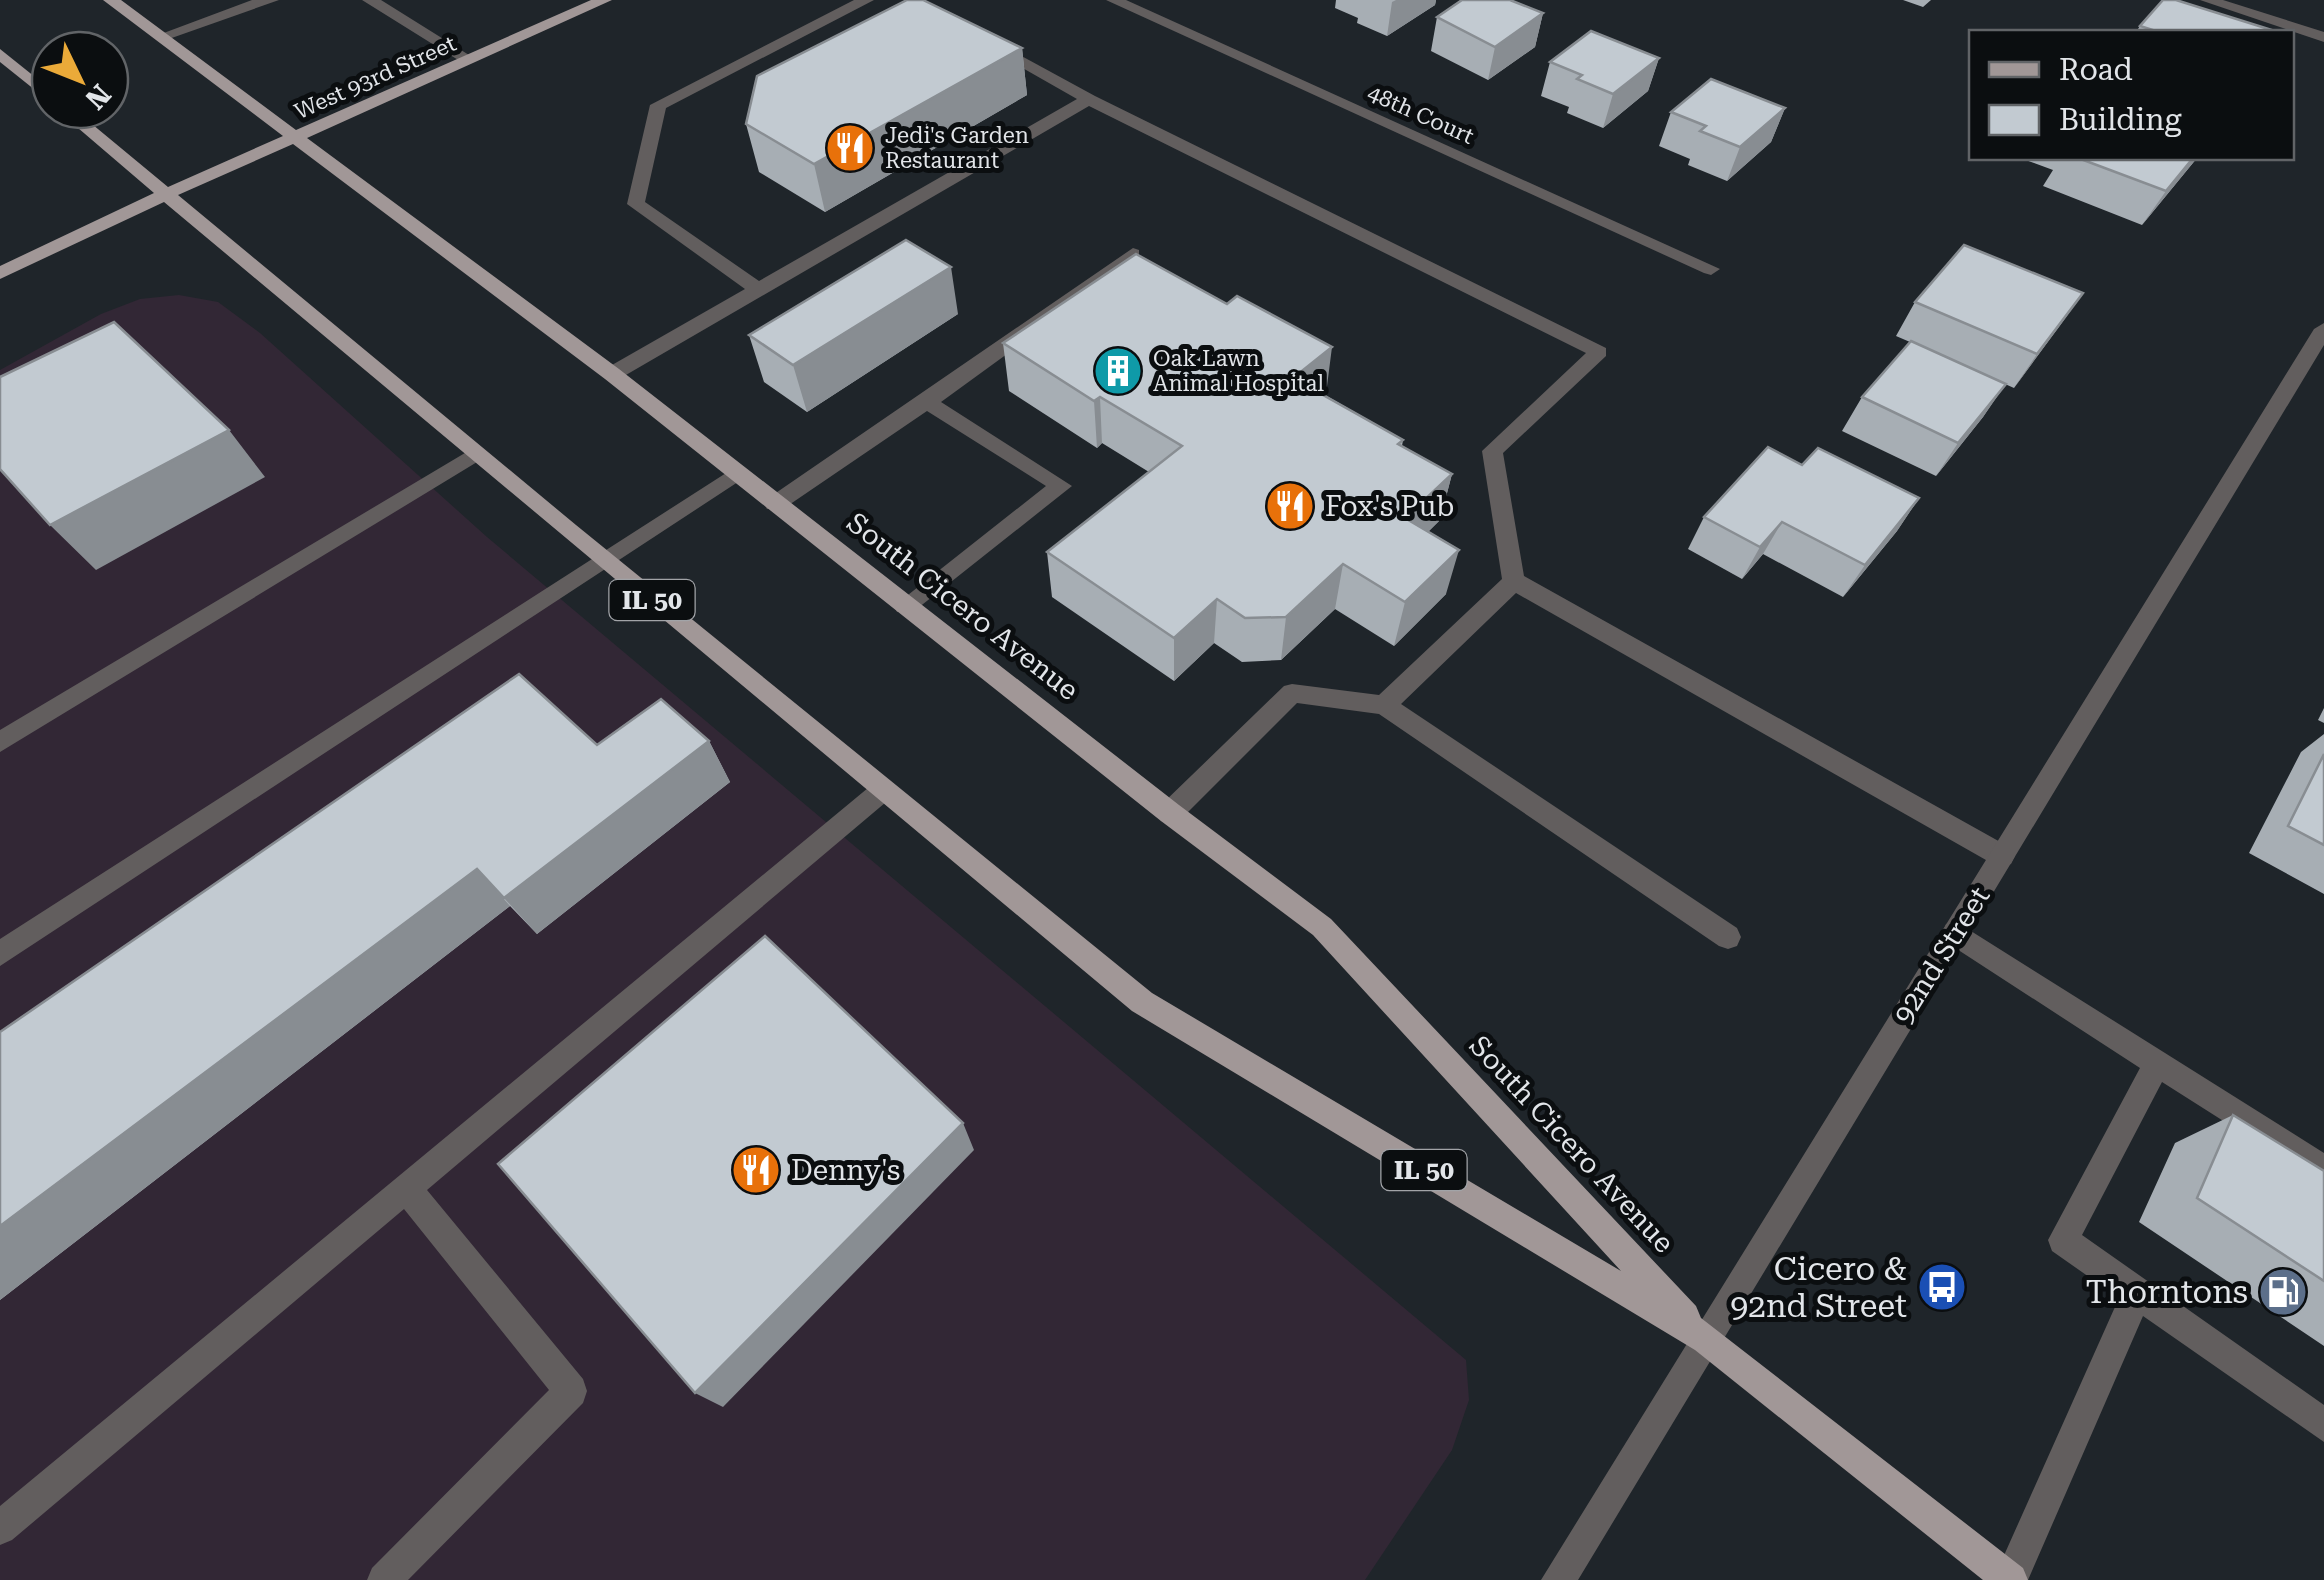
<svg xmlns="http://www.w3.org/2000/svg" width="2324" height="1580" viewBox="0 0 2324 1580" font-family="'Roboto Serif',serif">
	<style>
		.commercial { fill: #322735 }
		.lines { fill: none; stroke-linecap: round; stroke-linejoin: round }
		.lane { fill: #625e5e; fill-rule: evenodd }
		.street { fill: #625e5e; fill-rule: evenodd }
		.primary { fill: #a19797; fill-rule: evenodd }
		.wall { fill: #a7aeb4 }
		.shaded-wall { fill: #888d92 }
		.building { fill: #c2cad1; stroke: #888d92; stroke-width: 2.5 }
		.labels { text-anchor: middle; stroke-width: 10; stroke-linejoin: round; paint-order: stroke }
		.far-street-label { font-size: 22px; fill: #e2e5e9; stroke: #0b0e10 }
		.far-poi-label { font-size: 22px; fill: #e2e5e9; stroke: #0b0e10; text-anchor: start }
		.shield { fill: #0b0e10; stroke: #a2a4a8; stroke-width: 2.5 }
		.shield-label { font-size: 25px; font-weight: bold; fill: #e2e5e9 }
		.poi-label { font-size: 28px; fill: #e2e5e9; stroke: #0b0e10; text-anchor: start }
		.street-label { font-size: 28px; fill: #e2e5e9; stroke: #0b0e10 }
		.near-poi-label { font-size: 32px; fill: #e2e5e9; stroke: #0b0e10; text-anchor: end }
	</style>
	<rect width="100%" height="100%" fill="#1f252a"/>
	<path class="commercial" d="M179,295L218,302L260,333L487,537L1466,1360L1469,1400L1452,1450L1365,1580H0V370L101,314L140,299Z"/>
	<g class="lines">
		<path class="lane" d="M252,0H279L166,40L153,37Z
			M362,0H381L477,60L463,63Z
			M854,0H874L666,108L645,202L759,281L1077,99L989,49L1003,46L1095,96L1606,348V356L1503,453L1524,576L2011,848L2015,856L2011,864L2002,867L1993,864L1516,593L1401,704L1737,928L1741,937L1737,946L1728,949L1719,946L1379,714L1297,703L1179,821L1170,824L1161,821L1157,813L1161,805L1284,686L1292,684L1379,695L1502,579L1482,451L1586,353L1089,106L619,379H605V369L745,289L627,204L650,105Z
			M1133,248L1139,250V258L941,402L1072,486L913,612H897L894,606L1046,486L927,411L783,509H767L764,504L767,499Z
			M475,447L482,449L485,454L482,459L0,752V730Z
			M737,466L744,468L748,473L744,478L0,966V939Z
			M883,780L892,783L896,790L892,797L427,1190L583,1379L587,1391L583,1403L408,1580H367L372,1568L549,1390L404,1209L12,1540L0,1545V1506L874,783Z
			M1955,921L2324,1153V1185L2162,1082L2082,1235L2324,1405V1442L2143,1316L2028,1580H1993L2119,1298L2052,1251L2048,1240L2140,1068L1946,942L1942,933L1946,924Z"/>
		<path class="street" d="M1106,0H1126L1720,269L1711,275L1704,273Z
			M2200,0H2223L2324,32V42Z
			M2324,323V345L1578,1580H1541L2314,329Z"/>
		<path class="primary" d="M103,0H121L296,130L591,0H612L307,138L619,369L1179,805L1331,919L1696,1306L1701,1318L2023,1568L2028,1580H1983L1695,1350L1132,1011L164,202L0,279V266L154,193L57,110H75L168,187L283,136ZM293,144L605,379L1161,821L1313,935L1621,1271L1152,993L576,525L178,195Z
			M0,49L50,89V102L0,62Z"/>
	</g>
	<path class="wall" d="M1336,0H1436L1435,5L1387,36L1357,23L1358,18L1335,8Z
		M1903,0H1931L1923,7Z
		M1543,13L1535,47L1488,80L1431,51L1437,17Z
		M2140,26L2278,32H2136Z
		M1022,48L1027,95L825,212L759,172L746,124Z
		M1659,58L1648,91L1603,128L1567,113L1569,107L1541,96L1550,62Z
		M1785,108L1771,142L1727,181L1688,165L1690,159L1659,146L1671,112Z
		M2020,158H2197L2142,225L2043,186L2053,170Z
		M2083,293L2014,388L2005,384L1983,417L1936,476L1842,431L1862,397L1910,342L1896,336L1915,302Z
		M958,314L807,412L764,382L749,335Z
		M1003,343L1326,394L1325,395L1403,440L1402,446L1452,474L1440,520L1428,532L1446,594L1394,646L1335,609L1281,660L1242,662L1214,643L1174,681L1052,597L1047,552L1149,472L1102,443L1097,448L1009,391Z
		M1802,465L1919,498L1897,531L1843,597L1763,554L1742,579L1688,549L1704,517Z
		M2324,708V723L2318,720Z
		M2324,734V894L2249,853L2301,752Z
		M709,741L730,782L537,934L510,906L0,1300V1032Z
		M2233,1115L2324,1171V1346L2139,1222L2175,1143Z"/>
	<path class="shaded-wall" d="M1396,0H1436L1435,5L1387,36L1392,2Z
		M1543,13L1535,47L1488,80L1495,47Z
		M1022,48L1027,95L825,212L814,164Z
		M1659,58L1648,91L1603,128L1613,94Z
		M1785,108L1771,142L1727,181L1740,147Z
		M2193,158H2197L2142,225L2166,191Z
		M951,267L958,314L807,412L793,365Z
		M2083,293L2059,327L2014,388L2037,354Z
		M1332,347L1326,394L1288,425L1293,378Z
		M2006,384L1983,417L1936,476L1958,443Z
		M1100,397L1102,443L1097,448L1094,401Z
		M229,430L265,477L96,570L50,525Z
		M1452,474L1440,520L1395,563L1405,518Z
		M1919,498L1897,531L1843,597L1865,565Z
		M1782,522L1763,554L1742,579L1760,547Z
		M1459,550L1446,594L1394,646L1405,602Z
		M1343,564L1335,609L1281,660L1286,617Z
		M1217,599L1214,643L1174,681V638Z
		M709,741L730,782L537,934L504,898Z
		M477,869L510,906L0,1300V1226Z
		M963,1123L974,1150L723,1407L695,1393Z"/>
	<path class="building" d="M907,0H923L1022,48L814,164L746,124L757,76Z
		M1462,0H1510L1543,13L1495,47L1437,17Z
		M2163,0H2176L2278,32H2159L2140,26Z
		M1591,31L1659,58L1613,94L1577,79L1582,75L1550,62Z
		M1711,79L1785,108L1740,147L1700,131L1706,126L1671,112Z
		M2078,158H2193L2166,191Z
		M906,240L951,267L793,365L749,335Z
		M1964,245L2083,293L2037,354L1915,302Z
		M1136,254L1227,304L1237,296L1332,347L1293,378L1403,440L1398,444L1452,474L1405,518L1459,550L1405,602L1343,564L1286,617L1245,618L1217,599L1174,638L1047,552L1182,446L1100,397L1094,401L1003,343Z
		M114,322L229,430L50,525L0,469V377Z
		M1911,341L2006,384L1958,443L1862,397Z
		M1768,447L1802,465L1818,448L1919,498L1865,565L1782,522L1760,547L1704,517Z
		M519,674L597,745L661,699L709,741L504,898L477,869L0,1226V1032Z
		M2324,754V845L2288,826Z
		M765,936L963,1123L695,1393L498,1164Z
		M2233,1115L2324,1171V1281L2197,1198Z"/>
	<defs>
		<g id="restaurant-disc" transform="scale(2.5)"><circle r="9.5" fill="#e8710a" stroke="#0b0e10"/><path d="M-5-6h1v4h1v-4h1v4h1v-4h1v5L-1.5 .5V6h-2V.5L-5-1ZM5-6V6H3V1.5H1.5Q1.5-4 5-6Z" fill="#fff"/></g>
		<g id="building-disc" transform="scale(2.5)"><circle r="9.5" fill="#0f9aa8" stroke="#0b0e10"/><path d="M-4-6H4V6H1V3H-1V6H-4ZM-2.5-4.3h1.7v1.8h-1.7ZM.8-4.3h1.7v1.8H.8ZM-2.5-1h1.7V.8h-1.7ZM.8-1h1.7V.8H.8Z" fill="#fff"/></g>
		<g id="bus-disc" transform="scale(2.5)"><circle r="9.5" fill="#1a4fb4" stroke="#0b0e10"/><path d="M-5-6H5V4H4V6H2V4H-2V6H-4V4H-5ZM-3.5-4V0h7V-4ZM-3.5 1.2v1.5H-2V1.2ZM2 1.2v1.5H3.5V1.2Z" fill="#fff"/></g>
		<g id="fuel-disc" transform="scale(2.5)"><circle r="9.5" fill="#5c6f8a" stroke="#0b0e10"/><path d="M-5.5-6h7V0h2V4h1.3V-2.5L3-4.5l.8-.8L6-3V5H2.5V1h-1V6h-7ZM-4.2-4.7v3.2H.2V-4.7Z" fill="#fff"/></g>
	</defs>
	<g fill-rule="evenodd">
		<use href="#restaurant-disc" x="850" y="148"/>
		<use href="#building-disc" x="1118" y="371"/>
		<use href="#restaurant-disc" x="1290" y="506"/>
		<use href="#restaurant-disc" x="756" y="1170"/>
		<use href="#bus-disc" x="1942" y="1287"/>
		<use href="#fuel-disc" x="2283" y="1292"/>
	</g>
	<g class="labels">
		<g class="far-street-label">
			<text transform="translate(375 77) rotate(-24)" y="8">West 93rd Street</text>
			<text transform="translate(1421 114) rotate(24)" y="8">48th Court</text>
		</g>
		<g class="far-poi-label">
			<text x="885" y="143">Jedi's Garden<tspan x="885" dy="25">Restaurant</tspan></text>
			<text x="1153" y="366">Oak Lawn<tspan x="1153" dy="25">Animal Hospital</tspan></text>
		</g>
		<g class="shield">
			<rect x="609.5" y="580" width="85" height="40" rx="8"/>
			<rect x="1381.5" y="1150" width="85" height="40" rx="8"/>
		</g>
		<g class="shield-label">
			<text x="652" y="609">IL 50</text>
			<text x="1424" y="1179">IL 50</text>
		</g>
		<g class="poi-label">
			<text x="1325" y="516">Fox's Pub</text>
			<text x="791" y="1180">Denny's</text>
		</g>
		<g class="street-label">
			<text transform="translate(963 606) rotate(38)" y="10">South Cicero Avenue</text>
			<text transform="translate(1941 955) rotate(-58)" y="10">92nd Street</text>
			<text transform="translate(1572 1144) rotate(47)" y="10">South Cicero Avenue</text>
		</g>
		<g class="near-poi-label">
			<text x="1907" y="1280">Cicero &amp;<tspan x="1907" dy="37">92nd Street</tspan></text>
			<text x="2248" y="1303">Thorntons</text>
		</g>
	</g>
	<rect x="1969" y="30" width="325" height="130" fill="#0b0e10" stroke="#616467" stroke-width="2.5"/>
	<rect x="1989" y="62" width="50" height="15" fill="#a19797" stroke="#616467" stroke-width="2.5"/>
	<text x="2059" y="80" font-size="30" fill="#e2e5e9">Road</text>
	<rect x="1989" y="105" width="50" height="30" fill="#c2cad1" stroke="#616467" stroke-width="2.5"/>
	<text x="2059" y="130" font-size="30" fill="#e2e5e9">Building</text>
	<g transform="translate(80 80) rotate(133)"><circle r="48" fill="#0b0e10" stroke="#616467" stroke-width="2.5"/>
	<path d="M0-8L18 38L0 25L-18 38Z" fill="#ebaa39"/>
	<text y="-15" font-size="28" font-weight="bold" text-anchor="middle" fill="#e2e5e9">N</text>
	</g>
</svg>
